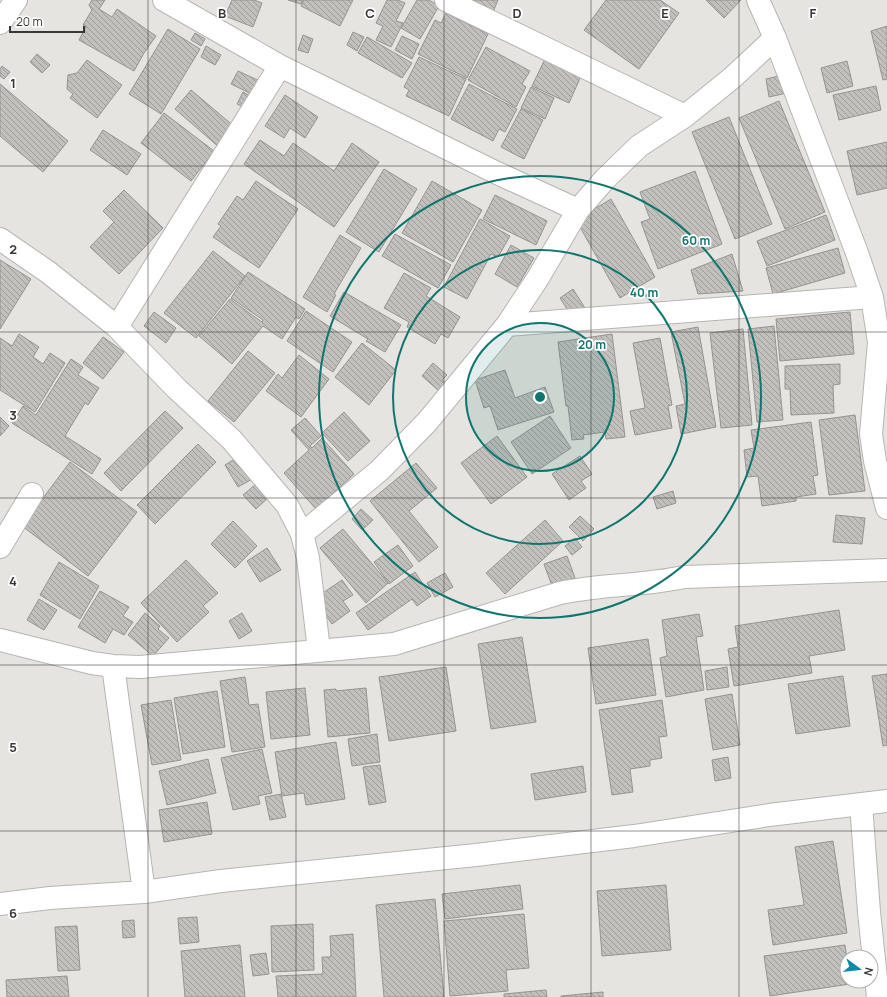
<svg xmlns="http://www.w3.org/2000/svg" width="887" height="997" viewBox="0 0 887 997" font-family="Manrope,sans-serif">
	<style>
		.building { fill: url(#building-back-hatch); stroke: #969491 }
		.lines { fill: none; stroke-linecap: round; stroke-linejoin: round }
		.street-casing { stroke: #b7b5b1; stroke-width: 24 }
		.street { stroke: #fff; stroke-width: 22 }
		.grid { fill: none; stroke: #383736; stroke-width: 1; stroke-opacity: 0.55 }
		.ring { fill: none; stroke: #0f766e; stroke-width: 2 }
		.grid-label { font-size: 13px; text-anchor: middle; font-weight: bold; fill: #383736; stroke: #fff; stroke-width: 3.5; stroke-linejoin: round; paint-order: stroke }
		.centre { fill: #0f766e; stroke: #fff; stroke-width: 2 }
		.ring-label { font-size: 12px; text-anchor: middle; font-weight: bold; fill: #0f766e; stroke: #fff; stroke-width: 3.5; stroke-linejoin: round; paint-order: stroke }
	</style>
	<defs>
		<pattern id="building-back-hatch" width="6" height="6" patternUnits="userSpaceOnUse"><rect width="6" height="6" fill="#c2c0bc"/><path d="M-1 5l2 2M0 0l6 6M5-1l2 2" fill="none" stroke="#9f9d9a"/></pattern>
	</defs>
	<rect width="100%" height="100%" fill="#e6e4e0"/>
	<path class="building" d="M92,0H105L99,9L112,17L117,9L156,36L144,53L134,71L79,40L86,27L83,25L92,10L89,5Z
		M232,0H254L262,3L253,27L225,16Z
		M288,0H303L301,4Z
		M304,0H353L340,26L301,6Z
		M387,0H398L405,3L396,21L403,23L391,47L376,40L383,26L376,23Z
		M417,0H429L439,6L420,39L401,28Z
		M466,0H498L493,12Z
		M606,0H660L679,13L639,69L584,30Z
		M706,0H741L724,18Z
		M446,13L488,34L467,78L418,54L435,20L441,23Z
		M887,26V79L883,80L871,31Z
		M168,29L200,49L161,114L129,94Z
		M353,32L364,37L357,51L347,45Z
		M195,33L205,39L201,46L191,40Z
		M303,35L313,39L308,53L298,50Z
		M402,36L419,44L412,59L395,50Z
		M367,37L412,63L402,78L358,53Z
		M206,46L221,55L215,65L201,57Z
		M486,47L530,71L522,84L526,87L516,107L468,80Z
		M37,54L50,65L42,73L30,62Z
		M419,57L466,79L449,116L406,96L409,90L404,87Z
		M545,59L581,76L569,103L532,86Z
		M87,60L122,85L97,118L70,98L73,94L67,89L68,75L77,73Z
		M847,61L853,86L827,93L821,68Z
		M2,66L10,72L4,79L0,76V69Z
		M238,71L264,83L258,97L231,84Z
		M783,75L787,93L769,97L766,79Z
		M0,84L68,141L43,172L0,136Z
		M469,84L517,109L505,132L499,129L493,141L451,119Z
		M876,86L881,110L839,120L833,95Z
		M531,87L554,98L545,119L521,108Z
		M191,90L236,128L220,148L175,109Z
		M243,92L254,98L248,109L237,104Z
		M285,95L318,117L305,138L290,128L284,138L265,126Z
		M779,101L825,212L785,229L739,118Z
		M521,109L543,120L524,159L501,147Z
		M164,113L214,151L191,181L141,143Z
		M729,117L772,224L735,239L692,132Z
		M103,130L141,154L127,175L90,150Z
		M260,140L284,156L293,143L334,171L352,143L379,162L334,227L244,164Z
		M887,142V188L857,195L847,151Z
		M384,169L417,189L379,252L346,232Z
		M695,171L722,244L658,269L641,222L650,219L640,192Z
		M256,181L298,209L259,268L213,237L221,226L218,224L237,196L243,200Z
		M432,181L482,210L453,262L402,233Z
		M124,190L163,228L119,274L90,247L114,222L103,211Z
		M495,195L547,221L536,245L483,219Z
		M611,199L655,277L620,298L576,220Z
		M826,215L835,240L767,266L757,241Z
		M480,219L510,236L498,257L491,254L467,299L444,287Z
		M395,234L451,265L438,288L382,256Z
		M340,235L361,248L334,294L336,295L327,312L303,297Z
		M511,245L534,258L517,287L495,274Z
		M838,248L845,273L773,294L766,268Z
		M213,251L245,276L196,338L164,313Z
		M732,254L743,291L698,294L691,270Z
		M0,260L31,279L0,329Z
		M248,272L305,309L299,319L296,317L282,339L263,326L232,364L199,336L230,299L262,322L263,320L231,298Z
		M404,273L431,288L426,296L460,317L448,338L441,334L435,344L407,327L409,322L384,308Z
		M573,289L585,308L572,317L560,298Z
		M344,292L401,325L385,352L366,341L368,339L330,316Z
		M306,311L352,342L333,372L287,341Z
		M154,312L176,328L166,343L144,326Z
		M850,312L854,354L780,361L776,319Z
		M774,326L783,420L757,422L748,329Z
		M698,327L716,427L681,434L676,406L685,404L671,332Z
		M743,329L752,425L721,428L710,333Z
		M19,334L39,347L33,357L43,364L50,353L65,363L35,412L0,390V338L12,346Z
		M612,334L625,437L606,439L605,432L583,435L584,439L572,440L568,406H566L558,342Z
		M103,337L124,352L103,379L83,363Z
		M660,338L672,405L668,406L672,428L635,435L630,411L645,408L633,343Z
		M362,343L396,370L369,405L335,377Z
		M248,351L275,373L234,422L208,401Z
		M299,355L329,379L301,417L266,391L278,374L282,378Z
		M71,359L83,367L78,375L99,388L88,405L85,403L65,436L101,459L92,474L12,423L23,406L36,415Z
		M433,363L447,375L442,380L446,383L439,391L422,376Z
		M840,364V384L833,385L834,413L791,415L790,389H785V366Z
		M505,370L515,398L545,387L554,412L498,430L490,406L484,408L475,380Z
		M165,411L183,428L121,491L104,473Z
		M344,412L370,441L348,461L322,433Z
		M855,415L865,491L829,495L819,420Z
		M550,416L571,448L532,474L511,442Z
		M0,417L9,426L0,436Z
		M305,418L321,436L310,446L312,448L322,438L354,474L316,509L284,473L309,450L291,430Z
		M811,422L818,475L813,476L816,494L796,497V501L762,506L758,476L747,477L744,450L754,448L751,430Z
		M497,436L527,477L491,504L461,463Z
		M198,444L216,462L155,524L137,505Z
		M241,455L254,478L238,487L225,465Z
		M580,456L592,474L581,481L586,488L569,500L552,474Z
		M70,462L137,512L88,576L22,526Z
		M416,463L437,488L409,511L438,547L419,562L370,501Z
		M256,484L269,497L256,509L243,495Z
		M673,491L676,503L657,509L653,497Z
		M361,509L373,520L362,530L352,519Z
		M836,515L865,518L862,544L833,542Z
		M580,516L594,529L583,541L569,527Z
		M545,520L563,541L505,594L486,573Z
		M233,521L257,546L235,568L211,544Z
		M343,529L388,583L366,603L320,548Z
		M575,538L582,547L572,555L565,546Z
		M398,545L413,566L389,584L374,562Z
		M267,548L281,570L260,582L247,561Z
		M567,556L575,578L552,586L544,564Z
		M186,560L218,593L203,606L209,612L177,642L141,603Z
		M59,562L99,586L80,619L40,595Z
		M415,572L431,596L417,606L412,599L368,630L356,613Z
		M445,573L453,587L435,597L427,583Z
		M342,580L353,595L343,601L350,611L332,624L314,599Z
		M100,591L129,607L123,616L133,622L124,635L113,629L105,643L78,627Z
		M39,599L57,610L44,630L27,620Z
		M839,610L845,650L809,656L812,673L734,686L728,649L738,647L735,626Z
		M145,613L160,626L158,629L169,638L153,656L128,635Z
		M242,613L252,631L239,639L229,621Z
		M699,614L703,636L696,637L704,690L666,697L660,658L667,656L662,620Z
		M522,637L536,722L491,729L478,644Z
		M648,639L656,695L596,704L588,648Z
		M446,667L456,731L389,741L379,677Z
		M727,667L729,687L707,690L705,671Z
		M887,674V745L883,746L872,676Z
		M843,676L850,726L796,734L788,684Z
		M245,677L249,705L258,704L265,747L232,752L220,681Z
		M305,688L310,735L271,739L266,692Z
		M366,688L370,733L328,737L324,690L336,689V691Z
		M217,691L225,747L183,754L174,698Z
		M732,694L740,745L713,750L705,699Z
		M171,700L181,760L152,765L141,705Z
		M662,700L667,736L659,737L662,758L650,760V766L630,769L633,792L612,795L599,710Z
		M377,734L380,762L352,766L348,739Z
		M336,742L345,799L306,805L304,793L282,796L275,752Z
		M262,749L272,793L258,796L260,804L233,810L221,758Z
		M728,757L731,778L715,781L712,760Z
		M208,759L216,793L167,805L159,771Z
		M380,765L386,802L369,805L363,767Z
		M583,766L586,792L535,800L531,774Z
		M281,794L286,817L270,820L265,797Z
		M207,802L212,834L164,842L159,810Z
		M833,841L847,933L773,945L768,910L804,905L795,847Z
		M520,885L523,909L445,919L442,894Z
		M666,885L671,950L602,956L597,891Z
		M435,899L444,997H384L376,905Z
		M524,914L529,968L506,970L508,991L450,996L444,921Z
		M197,917L199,942L180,944L178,918Z
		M134,920L135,937L123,938L122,921Z
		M313,924L314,970L272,972L271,926Z
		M77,926L80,970L58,971L55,927Z
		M353,934L356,997H278L276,976L323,974L322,957H331L330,936Z
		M240,945L245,997H185L181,951Z
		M845,945L847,960V981H850V984L770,996L764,956Z
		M266,953L269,974L253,976L250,955Z
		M67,976L69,997H7L6,980Z
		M546,990L547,997H504V994Z
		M603,992V997H561V996Z"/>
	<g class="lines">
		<g class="street-casing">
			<path id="street" d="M164,0L280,66L497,173L578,210
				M446,0L685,116
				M758,0L775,38L857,253L872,297L879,342L871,434L875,461L887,508
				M0,23L16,0
				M0,239L48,272L117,327L176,388L232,440L287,505L302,534L308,558L319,650
				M507,325L872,297
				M117,327L280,66
				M302,534L379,471L427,422L507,325L538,278L578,210L605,179L639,146L685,116L732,78L775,38
				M0,547L32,494
				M0,640L92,663L113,666L140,667L394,644L560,593C601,584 643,586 684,577L887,570
				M113,666L144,892
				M861,804L869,912L878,997
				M0,904L50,898L144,892L221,881L476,855L634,836L769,815L887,801"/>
		</g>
		<use href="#street" class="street"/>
	</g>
	<path class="grid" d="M148,0V997M296,0V997M444,0V997M591,0V997M739,0V997M0,166H887M0,332H887M0,498H887M0,665H887M0,831H887"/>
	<circle cx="540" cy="397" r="74" fill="#0f766e" fill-opacity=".12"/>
	<g class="ring">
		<circle cx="540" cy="397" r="74"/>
		<circle cx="540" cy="397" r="147"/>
		<circle cx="540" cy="397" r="221"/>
	</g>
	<g class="grid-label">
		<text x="222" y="18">B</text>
		<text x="370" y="18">C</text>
		<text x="517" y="18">D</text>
		<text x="665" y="18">E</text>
		<text x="813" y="18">F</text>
		<text x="13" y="88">1</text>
		<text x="13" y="254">2</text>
		<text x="13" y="420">3</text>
		<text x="13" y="586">4</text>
		<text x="13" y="752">5</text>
		<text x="13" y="918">6</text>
	</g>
	<circle cx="540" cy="397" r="6" class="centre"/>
	<g class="ring-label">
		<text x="696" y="245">60 m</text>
		<text x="644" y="297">40 m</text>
		<text x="592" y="349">20 m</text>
	</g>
	<g transform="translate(859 969) rotate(105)"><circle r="19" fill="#ffffff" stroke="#afafaf"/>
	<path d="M0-3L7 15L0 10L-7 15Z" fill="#068bab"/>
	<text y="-6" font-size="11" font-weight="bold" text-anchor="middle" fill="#383736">N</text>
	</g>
	<path d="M10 26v6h74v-6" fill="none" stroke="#383736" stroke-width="2"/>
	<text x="16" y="26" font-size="12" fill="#383736" stroke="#ffffff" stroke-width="3" paint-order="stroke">20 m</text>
</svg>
